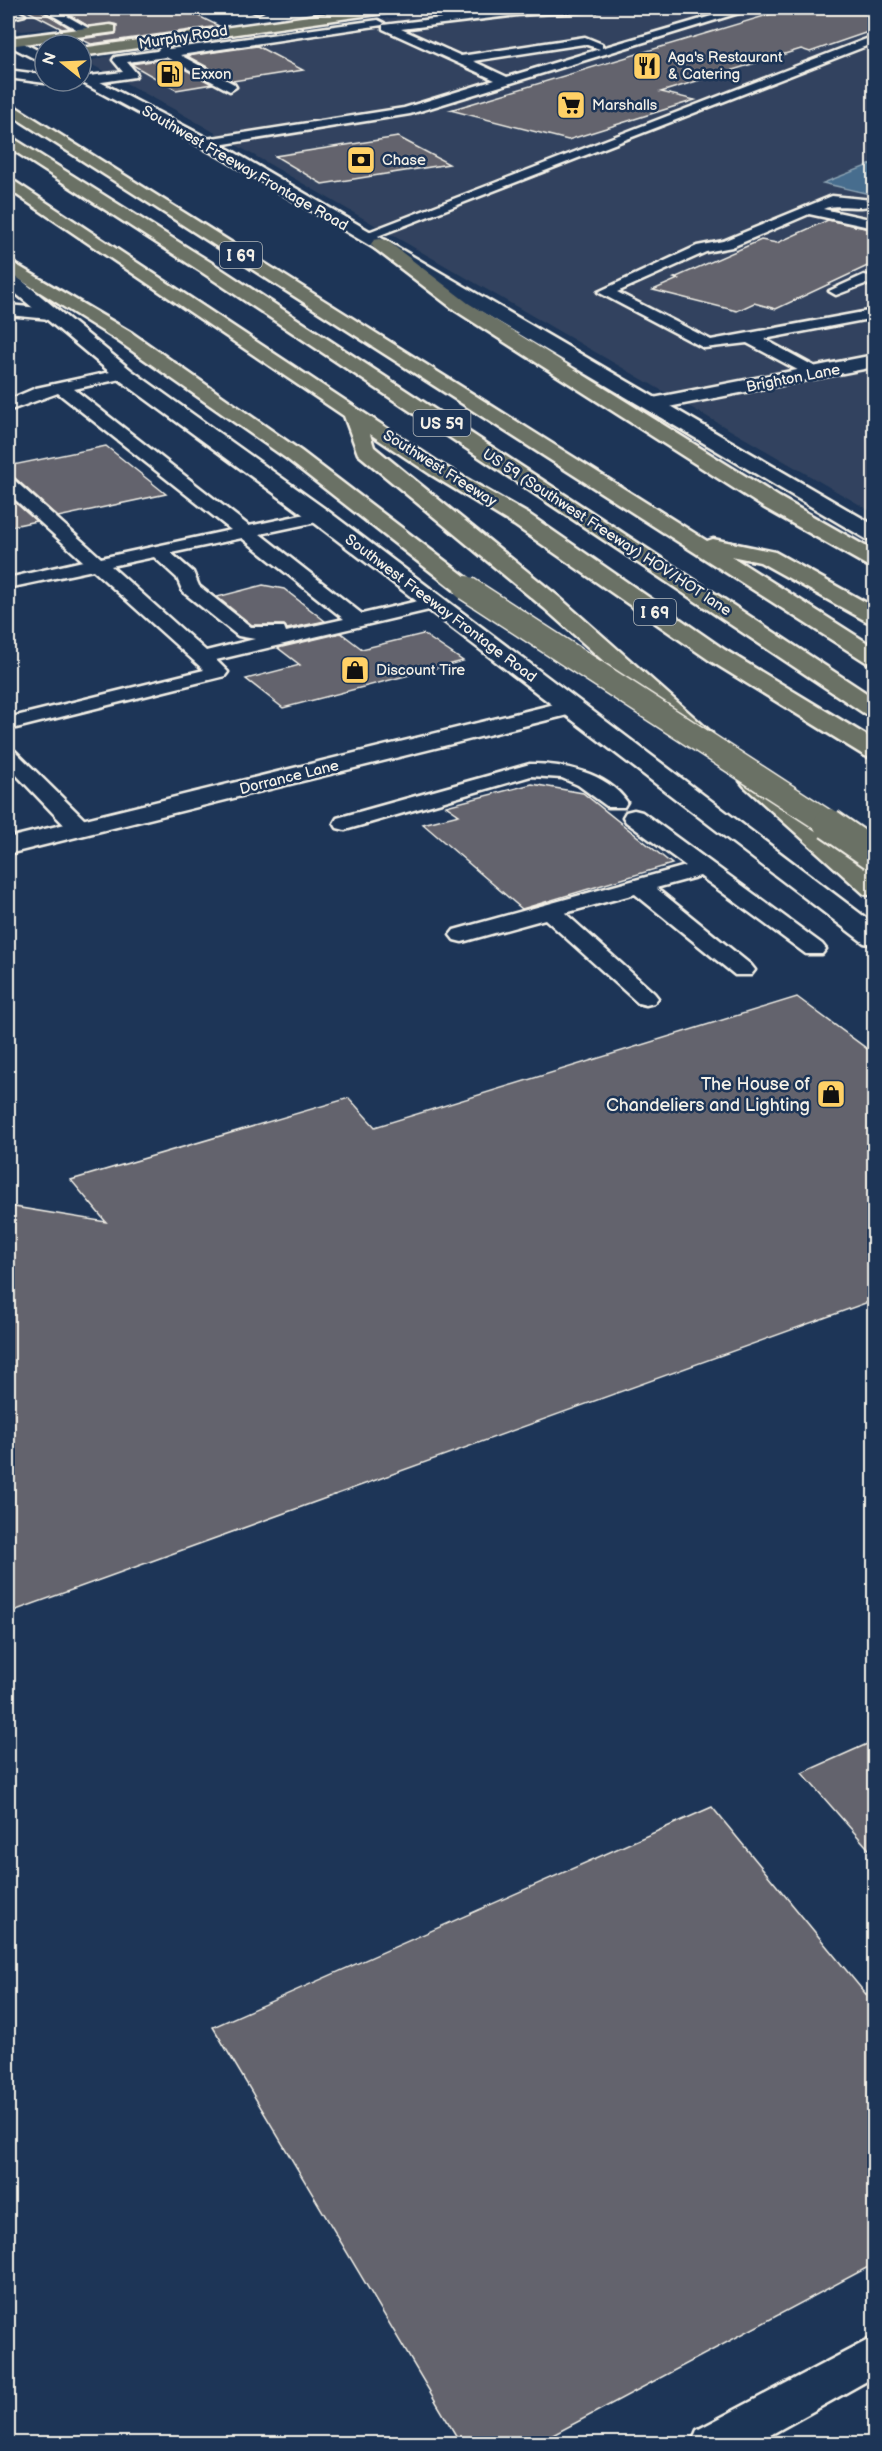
<svg xmlns="http://www.w3.org/2000/svg" width="882" height="2451" viewBox="0 0 882 2451" font-family="'Balsamiq Sans',sans-serif">
	<style>
		.built { fill: #32435e }
		.water { fill: #466d8e; stroke: #8ca2b2; stroke-width: 1.5 }
		.building { fill: #63636d; stroke: #f4f1e8; stroke-width: 1.5 }
		.lines { fill: none; stroke-linecap: round; stroke-linejoin: round }
		.service-casing { stroke: #f4f1e8; stroke-width: 5 }
		.minor-casing { stroke: #f4f1e8; stroke-width: 5 }
		.tertiary-casing { stroke: #f4f1e8; stroke-width: 5 }
		.secondary-casing { stroke: #f4f1e8; stroke-width: 5 }
		.primary-casing { stroke: #f4f1e8; stroke-width: 5 }
		.motorway-casing { stroke: #f4f1e8; stroke-width: 5 }
		.service { fill: #1d3557; fill-rule: evenodd }
		.minor { fill: #1d3557; fill-rule: evenodd }
		.tertiary { fill: #1d3557; fill-rule: evenodd }
		.secondary { fill: #1d3557; fill-rule: evenodd }
		.primary { fill: #6b7165; fill-rule: evenodd }
		.motorway { fill: #6b7165; fill-rule: evenodd }
		.motorway-bridge-far1-casing { stroke: #f4f1e8; stroke-width: 27; stroke-linecap: butt }
		.motorway-bridge-casing { stroke: #f4f1e8; stroke-width: 34; stroke-linecap: butt }
		.motorway-bridge-far1 { stroke: #6b7165; stroke-width: 24 }
		.motorway-bridge { stroke: #6b7165; stroke-width: 30 }
		.labels { text-anchor: middle; stroke-width: 5; stroke-linejoin: round; paint-order: stroke }
		.far-street-label { font-size: 15px; fill: #f4f1e8; stroke: #1d3557 }
		.far-poi-label { font-size: 15px; fill: #f4f1e8; stroke: #1d3557; text-anchor: start }
		.shield { fill: #1d3557; stroke: #b4b9bc; stroke-width: 1.5 }
		.shield-label { font-size: 16px; font-weight: bold; fill: #f4f1e8 }
		.poi-label { font-size: 18px; fill: #f4f1e8; stroke: #1d3557; text-anchor: end }
	</style>
	<rect width="100%" height="100%" fill="#1d3557"/>
	<filter id="ink" filterUnits="userSpaceOnUse"><feTurbulence type="fractalNoise" baseFrequency=".0167" numOctaves="2"/><feDisplacementMap in="SourceGraphic" scale="12" xChannelSelector="R" yChannelSelector="G"/><feConvolveMatrix kernelMatrix="1 2 1 2 8 2 1 2 1" color-interpolation-filters="sRGB"/></filter>
	<g filter="url(#ink)">
		<path class="built" d="M8,8H246L22,31L8,29Z
			M478,8H874V513L179,112L87,62L103,57L255,34Z"/>
		<path class="water" d="M874,163V195L823,183Z"/>
		<path class="building" d="M22,8H38L70,28L62,29Z
			M57,8H182L219,26L91,44L80,39L115,34L117,25L88,26Z
			M791,8H874V30L810,52L801,49L661,92L695,100L568,140L450,110Z
			M257,46L303,70L233,81L187,56Z
			M166,59L212,84L176,90L131,64Z
			M398,137L449,164L322,184L275,156Z
			M828,220L874,230V263L776,309L754,303L737,311L653,290L678,279L674,278L761,240L777,243Z
			M106,446L166,494L58,517L15,478L8,477V466Z
			M8,496L36,521L8,527Z
			M263,585L284,589L325,621L287,629L284,625H252L217,597Z
			M341,633L362,649L423,634L463,661L283,708L246,679L300,665L278,648Z
			M532,784L583,793L672,864L522,909L423,824L459,815L446,806Z
			M797,997L874,1054V1300L8,1613V1206L106,1222L71,1180L349,1098L375,1127Z
			M874,1741V1855L802,1773Z
			M712,1807L874,2004V2264L536,2444H461L213,2027Z"/>
		<g class="lines">
			<g class="service-casing">
				<path id="service" d="M40,8H53L95,32L85,34Z
					M246,8H261L263,10L257,13Z
					M603,8L597,11L518,15L401,29L461,56L585,37L602,44V48L739,8H755L410,114L206,147L200,143L206,139L404,108L495,80L383,29V25L518,9ZM584,44L600,49L507,77L473,61Z
					M8,13L19,12L25,15L8,19Z
					M378,20L384,23L382,25L180,55L234,84L236,87L230,91L166,57L127,62L137,74L135,77L89,84L83,80L89,76L123,72L113,60L115,57L157,51L162,46L169,49Z
					M874,36V43L370,239L365,240L358,236Z
					M832,196L872,200L874,203C864,212 839,202 823,209L874,220V228L809,214L732,247L706,252L617,292L711,340L874,310V318L764,339L821,370L823,373L821,376H809L747,343L704,348L598,292L697,246L723,241Z
					M864,275L874,277V286L865,284L836,295L829,291Z
					M8,305L50,309L58,314L50,319L8,315Z
					M124,369L130,371L132,374L130,377L74,389L249,526L320,511L326,512L329,516L326,520L260,534L362,614L435,597L442,599L444,603L442,607L216,660L228,672L225,676L8,730V718L204,670L93,570L8,588V578L83,561L8,493V479L14,480L101,558L231,530L58,393L8,411V400L36,388ZM242,538L344,619L286,632L284,627H251L199,586L193,572L171,553ZM154,557L177,578L183,592L238,636L255,639L206,651L111,566Z
					M8,749L15,751L88,823L91,828L88,833H72L8,766Z
					M530,764C563,764 606,772 627,802L624,807H608L578,785L562,778L531,776L345,830L337,828L334,823L337,818Z
					M634,810L642,812L822,944L826,949L822,954H806L700,876L656,888L751,965L755,970L751,975H735L635,894L565,913L654,993L658,998L654,1003L646,1005L638,1003L545,919L462,942L454,940L450,935L454,930L686,866L626,822L623,817L626,812Z
					M874,2337V2377L754,2444H691L697,2430Z"/>
			</g>
			<g class="minor-casing">
				<path id="minor" d="M874,355V367L653,410L646,408L643,404L646,400L653,398Z"/>
			</g>
			<g class="tertiary-casing">
				<path id="tertiary" d="M571,700L580,702L583,707L580,712L8,854V838Z"/>
			</g>
			<g class="secondary-casing">
				<path id="secondary" d="M8,35L45,54V64L8,45Z
					M8,70L45,75V81H51L45,83L8,78Z
					M81,72L232,151L874,525V540L866,539L220,157L79,81Z
					M8,273L14,274L131,370L328,511L874,924V945L864,943L312,521L117,378L8,287Z"/>
			</g>
			<g class="primary-casing">
				<path id="primary" d="M366,8H398L391,12L81,56V48Z
					M110,25L115,26V32L8,46V38Z"/>
			</g>
			<g class="motorway-casing">
				<path id="motorway" d="M8,102L707,541L713,539L775,552L874,607V623L866,621L760,562L731,556L874,647V664L866,662L8,113Z
					M8,135L212,263L874,698V716L865,714L200,271L8,147Z
					M8,177L444,466L530,515L725,650L874,740V759L865,756L709,660L514,525L430,474L370,434L374,447L560,598L712,733L708,738L699,741L690,738L544,608L358,454L344,416L8,189Z
					M380,239L386,240L468,303L779,497L874,551V567L866,565L763,507L456,311L374,248L371,244L374,240Z
					M8,260L132,333L301,451L474,583L477,588L474,593H458L287,459L118,341L8,272Z
					M753,773L762,776L874,874V896L864,894L744,786L740,781L744,776Z"/>
			</g>
			<use href="#service" class="service"/>
			<use href="#minor" class="minor"/>
			<use href="#tertiary" class="tertiary"/>
			<use href="#secondary" class="secondary"/>
			<use href="#primary" class="primary"/>
			<use href="#motorway" class="motorway"/>
			<g class="motorway-bridge-far1-casing">
				<path id="motorway-bridge-far1" d="M466,588L831,825"/>
			</g>
			<g class="motorway-bridge-casing">
				<path id="motorway-bridge" d="M829,824L874,855"/>
			</g>
			<use href="#motorway-bridge-far1" class="motorway-bridge-far1"/>
			<use href="#motorway-bridge" class="motorway-bridge"/>
		</g>
	</g>
	<defs>
		<g id="restaurant-square" transform="scale(1.5)"><rect x="-9" y="-9" width="18" height="18" rx="4" fill="#ffd166" stroke="#1d3557"/><path d="M-5-6h1v4h1v-4h1v4h1v-4h1v5L-1.5 .5V6h-2V.5L-5-1ZM5-6V6H3V1.5H1.5Q1.5-4 5-6Z" fill="#111"/></g>
		<g id="fuel-square" transform="scale(1.5)"><rect x="-9" y="-9" width="18" height="18" rx="4" fill="#ffd166" stroke="#1d3557"/><path d="M-5.5-6h7V0h2V4h1.3V-2.5L3-4.5l.8-.8L6-3V5H2.5V1h-1V6h-7ZM-4.2-4.7v3.2H.2V-4.7Z" fill="#111"/></g>
		<g id="supermarket-square" transform="scale(1.5)"><rect x="-9" y="-9" width="18" height="18" rx="4" fill="#ffd166" stroke="#1d3557"/><path d="M-6-5.5h2.5l.6 2H6L4.5 2H-2.5L-4.4-4H-6ZM-1.5 3.2a1.3 1.3 0 1 0 .1 0ZM3 3.2a1.3 1.3 0 1 0 .1 0Z" fill="#111"/></g>
		<g id="bank-square" transform="scale(1.5)"><rect x="-9" y="-9" width="18" height="18" rx="4" fill="#ffd166" stroke="#1d3557"/><path d="M-6-4H6V4H-6ZM0-2.3a2.3 2.3 0 1 0 0 4.6a2.3 2.3 0 1 0 0-4.6Z" fill="#111"/></g>
		<g id="shop-square" transform="scale(1.5)"><rect x="-9" y="-9" width="18" height="18" rx="4" fill="#ffd166" stroke="#1d3557"/><path d="M-5-2.5h2.3a2.7 3.5 0 0 1 5.4 0H5L5.5 6h-11ZM-1.5-2.5h3a1.5 2.3 0 0 0-3 0Z" fill="#111"/></g>
	</defs>
	<g fill-rule="evenodd">
		<use href="#restaurant-square" x="647" y="66"/>
		<use href="#fuel-square" x="170" y="74"/>
		<use href="#supermarket-square" x="571" y="105"/>
		<use href="#bank-square" x="361" y="160"/>
		<use href="#shop-square" x="355" y="670"/>
		<use href="#shop-square" x="831" y="1094"/>
	</g>
	<g class="labels">
		<g class="far-street-label">
			<text transform="translate(183 37) rotate(-9)" y="5">Murphy Road</text>
			<text transform="translate(245 168) rotate(30)" y="5">Southwest Freeway Frontage Road</text>
			<text transform="translate(793 378) rotate(-11)" y="5">Brighton Lane</text>
			<text transform="translate(440 468) rotate(32)" y="5">Southwest Freeway</text>
			<text transform="translate(607 532) rotate(33)" y="5">US 59 (Southwest Freeway) HOV/HOT lane</text>
			<text transform="translate(441 608) rotate(37)" y="5">Southwest Freeway Frontage Road</text>
			<text transform="translate(289 777) rotate(-14)" y="5">Dorrance Lane</text>
		</g>
		<g class="far-poi-label">
			<text x="668" y="62">Aga's Restaurant<tspan x="668" dy="17">&amp; Catering</tspan></text>
			<text x="191" y="79">Exxon</text>
			<text x="592" y="110">Marshalls</text>
			<text x="382" y="165">Chase</text>
			<text x="376" y="675">Discount Tire</text>
		</g>
		<g class="shield">
			<rect x="220" y="242" width="42" height="26" rx="4.5"/>
			<rect x="413.5" y="410" width="57" height="26" rx="4.5"/>
			<rect x="634" y="599" width="42" height="26" rx="4.5"/>
		</g>
		<g class="shield-label">
			<text x="241" y="261">I 69</text>
			<text x="442" y="429">US 59</text>
			<text x="655" y="618">I 69</text>
		</g>
		<g class="poi-label">
			<text x="810" y="1090">The House of<tspan x="810" dy="21">Chandeliers and Lighting</tspan></text>
		</g>
	</g>
	<rect width="882" height="2451" fill="none" stroke="#1d3557" stroke-width="30"/>
	<rect x="15" y="15" width="852" height="2421" fill="none" stroke="#f4f1e8" stroke-width="2" filter="url(#ink)"/>
	<g transform="translate(63 63) rotate(288)"><circle r="28" fill="#1d3557" stroke="#738091" stroke-width="1.5"/>
	<path d="M0-4.5L10 22L0 15L-10 22Z" fill="#ffd166"/>
	<text y="-9" font-size="16" font-weight="bold" text-anchor="middle" fill="#f4f1e8">N</text>
	</g>
</svg>
